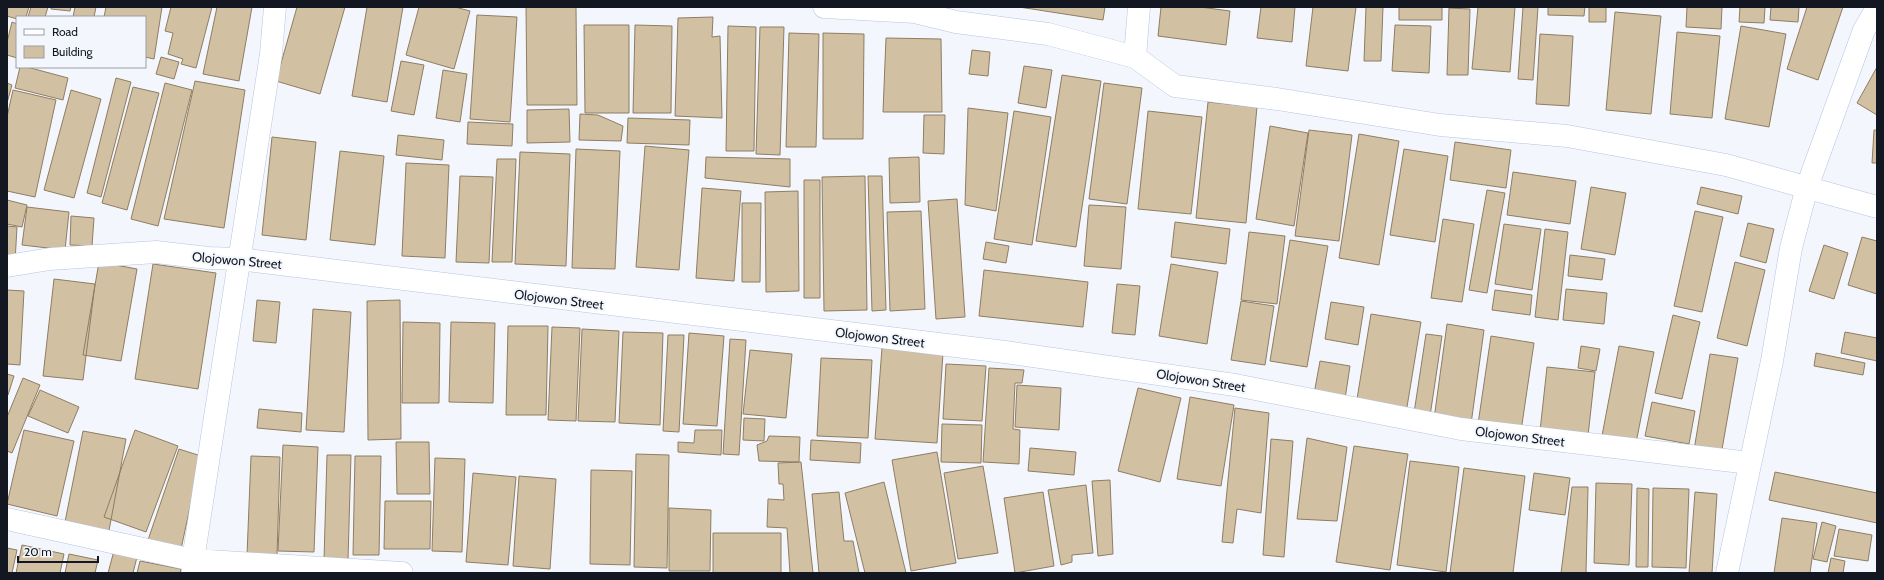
<svg xmlns="http://www.w3.org/2000/svg" width="1884" height="580" viewBox="0 0 1884 580" font-family="Cabin,sans-serif">
	<style>
		.building { fill: #d2c0a3; stroke: #8e7d62 }
		.lines { fill: none; stroke-linecap: round; stroke-linejoin: round }
		.minor-casing { stroke: #b6c4e1; stroke-width: 23 }
		.minor { stroke: #fff; stroke-width: 22 }
		.labels { text-anchor: middle; stroke-width: 4; stroke-linejoin: round; paint-order: stroke }
		.street-label { font-size: 13px; fill: #121721; stroke: #f3f7fd }
	</style>
	<rect width="100%" height="100%" fill="#f3f7fd"/>
	<path class="building" d="M7,7H29L26,17H17V19L7,16Z
		M31,7H48L45,17H28Z
		M51,7H71L70,11L51,9Z
		M75,7H96L94,17H73Z
		M106,7H162L154,59L145,57V17H104Z
		M171,7H212L196,68L181,64L183,59L168,54L173,33L165,31Z
		M217,7H252L239,81L203,74Z
		M297,7H345L320,94L276,81Z
		M367,7H403L387,102L352,96Z
		M419,7H455L470,11L454,69L406,55Z
		M526,7H576L577,105H527Z
		M1019,7H1105L1103,20Z
		M1161,7H1200L1230,11L1226,45L1158,36Z
		M1261,7H1295L1292,42L1257,38Z
		M1313,7H1356L1348,71L1306,66Z
		M1366,7H1383L1381,61H1364Z
		M1399,7H1442V20H1399Z
		M1478,7H1515L1510,72L1472,69Z
		M1523,7H1538L1533,80L1518,79Z
		M1548,7H1585L1584,16L1548,15Z
		M1589,7H1606V22H1589Z
		M1687,7H1722L1721,29L1686,27Z
		M1740,7H1765L1764,23L1739,22Z
		M1771,7H1799L1798,22L1770,20Z
		M1807,7H1843L1818,80L1787,69Z
		M1449,8L1470,9L1468,75H1447Z
		M1615,12L1661,16L1651,114L1606,110Z
		M477,15L517,17L510,122L470,119Z
		M713,17L712,37L720,36L722,118L675,116L678,18Z
		M12,22L17,24V58L7,55V42Z
		M584,25H629V113H585Z
		M635,25L672,26L671,113H633Z
		M1395,25L1431,26L1429,73L1392,71Z
		M728,26L756,27L754,151H726Z
		M1741,26L1786,34L1769,127L1725,119Z
		M760,27H784L780,155L756,154Z
		M1677,32L1720,36L1712,118L1670,114Z
		M789,33L819,34L816,147H786Z
		M823,33L864,34L863,139H823Z
		M1540,34L1573,36L1569,106L1536,104Z
		M886,38L941,39L942,112H883Z
		M972,50L990,52L988,76L969,74Z
		M161,57L179,62L174,79L156,74Z
		M401,61L424,65L414,115L391,111Z
		M1024,66L1052,70L1046,108L1018,103Z
		M20,67H27L68,78L63,100L15,88Z
		M1877,67V115L1857,103Z
		M443,70L467,74L460,122L436,118Z
		M1062,75L1101,81L1076,247L1036,241Z
		M116,78L131,82L101,197L87,193Z
		M195,81L245,90L224,228L164,219Z
		M7,83L12,85L7,103Z
		M165,83L192,90L158,226L131,219Z
		M1104,83L1142,88L1127,204L1089,199Z
		M133,87L159,93L127,210L102,203Z
		M13,90L56,100L35,197L7,191V117Z
		M71,90L101,99L74,198L44,190Z
		M1208,102L1257,107L1246,223L1196,218Z
		M968,108L1008,113L996,211L965,205Z
		M569,109L570,142L527,143V110Z
		M1014,111L1051,117L1032,245L994,239Z
		M1148,111L1202,117L1191,214L1138,209Z
		M580,114L598,115L623,126L621,141L579,140Z
		M924,115H945L944,154L923,153Z
		M628,118L690,120L689,145L627,143Z
		M468,122L513,124L512,146L467,144Z
		M1270,126L1308,133L1294,226L1256,219Z
		M1309,130L1352,135L1339,241L1295,236Z
		M1874,130H1877V163H1872Z
		M1359,134L1399,141L1379,265L1339,258Z
		M398,135L444,140L442,160L396,155Z
		M272,137L316,142L306,240L262,235Z
		M1455,142L1511,150L1506,188L1450,180Z
		M645,146L689,150L679,270L636,267Z
		M576,149L620,151L615,269L572,268Z
		M1404,149L1448,156L1435,242L1390,235Z
		M340,151L384,156L375,245L330,240Z
		M520,152L570,154L566,266L515,264Z
		M706,157L790,159V187L705,178Z
		M919,157L920,202L890,203L889,158Z
		M497,159H516L512,262H492Z
		M406,163L449,165L445,258L402,256Z
		M1513,172L1576,181L1570,224L1507,215Z
		M460,176L493,177L489,263L456,262Z
		M865,176L867,310L824,311L822,177Z
		M868,176H882L886,310L872,311Z
		M804,180H820V298H804Z
		M1591,187L1626,193L1615,255L1581,249Z
		M1701,187L1742,196L1738,214L1697,204Z
		M702,188L741,191L734,281L696,278Z
		M1487,190L1505,193L1487,293L1469,290Z
		M798,191L799,291L766,292L765,192Z
		M957,199L965,317L936,319L928,201Z
		M7,200L27,205L22,227L7,224Z
		M742,203H761L760,282H742Z
		M1089,205L1126,207L1121,269L1084,266Z
		M27,207L69,212L65,250L22,245Z
		M921,211L925,309L890,311L887,212Z
		M1695,211L1723,217L1702,312L1674,306Z
		M71,216L94,218L92,246L70,245Z
		M1443,219L1474,224L1462,302L1431,298Z
		M1175,222L1230,229L1226,264L1171,257Z
		M1748,223L1774,229L1766,263L1740,256Z
		M1504,224L1541,229L1532,290L1495,284Z
		M7,226L17,227L15,262H7Z
		M1545,229L1568,232L1558,320L1535,317Z
		M1249,232L1285,236L1277,304L1241,300Z
		M1862,237L1877,241V294L1848,285Z
		M1290,240L1328,246L1307,367L1270,361Z
		M986,242L1009,246L1006,263L983,259Z
		M1824,245L1848,253L1834,299L1809,291Z
		M1570,255L1605,259L1602,280L1568,276Z
		M99,262L137,269L121,361L83,355Z
		M1735,262L1765,270L1747,346L1717,338Z
		M153,264L216,273L198,389L135,379Z
		M1171,264L1218,272L1207,344L1159,336Z
		M984,270L1088,282L1083,327L979,316Z
		M54,279L95,284L83,380L43,376Z
		M1117,284L1140,286L1135,335L1112,333Z
		M1566,289L1607,293L1604,324L1563,320Z
		M7,290L24,291L20,365L7,364Z
		M1495,290L1532,295L1530,315L1492,310Z
		M257,300L280,302L276,343L253,341Z
		M400,300L401,439L368,440L367,301Z
		M1241,301L1274,306L1265,365L1231,360Z
		M1331,302L1364,307L1358,345L1325,339Z
		M313,309L351,312L344,432L306,430Z
		M1371,314L1421,322L1406,413L1356,405Z
		M1673,315L1700,322L1682,399L1655,393Z
		M403,322L440,323L439,403H402Z
		M451,322L495,323L493,403L449,402Z
		M1447,324L1484,330L1471,424L1434,419Z
		M508,326H548L546,415H506Z
		M552,327L580,328L576,421L548,420Z
		M582,329L619,331L615,422L578,421Z
		M623,332L663,333L660,425L619,423Z
		M1845,332L1877,338V361L1841,353Z
		M689,333L724,336L717,426L683,424Z
		M1426,334L1442,336L1430,416L1414,413Z
		M668,335H684L679,432L663,431Z
		M1491,336L1534,343L1521,431L1478,424Z
		M730,339L746,340L739,455L723,454Z
		M1581,346L1600,349L1596,371L1578,368Z
		M1619,346L1654,352L1635,448L1601,441Z
		M882,348L943,353L937,443L875,439Z
		M750,350L792,354L786,418L743,414Z
		M1816,353L1865,363L1863,375L1814,366Z
		M1710,354L1738,358L1721,455L1694,450Z
		M821,358L872,360L868,438L817,436Z
		M1320,361L1350,366L1345,399L1314,394Z
		M946,364L986,366L982,421L943,419Z
		M1547,367L1595,372L1588,436L1540,431Z
		M989,368L1024,370L1022,383H1015L1013,429L1020,430L1019,464L983,462Z
		M7,374L14,376L8,395H7Z
		M23,378L40,385L12,453L7,451V417Z
		M1017,385L1061,388L1059,430L1015,427Z
		M1138,388L1181,398L1160,482L1118,471Z
		M40,390L79,407L68,433L28,416Z
		M1190,397L1234,405L1221,486L1177,479Z
		M1652,402L1695,411L1689,444L1645,436Z
		M1235,408L1269,413L1261,513L1237,509L1233,543L1222,542Z
		M259,409L302,413L301,432L257,428Z
		M744,418L765,419L764,441L743,440Z
		M942,424L982,425L981,463L941,462Z
		M24,430L74,441L57,516L7,504Z
		M135,430L178,446L146,532L104,517Z
		M695,430H722L721,455L678,452V442L694,443Z
		M83,431L126,439L108,536L64,527Z
		M769,436L800,437L799,462L759,461L757,445L767,441Z
		M1307,438L1347,447L1337,521L1297,519Z
		M1271,439L1293,441L1284,557L1263,555Z
		M811,440L861,443L860,463L810,460Z
		M396,442H429L430,494H397Z
		M283,445L318,447L314,552L278,551Z
		M1354,446L1408,454L1390,570L1336,562Z
		M1030,448L1076,452L1074,475L1028,471Z
		M179,449L201,456L181,549L148,540Z
		M937,452L956,563L911,571L892,460Z
		M636,454L669,455L667,568L634,567Z
		M327,455H351L348,560H324Z
		M251,456L280,457L277,556L247,555Z
		M355,456H381L379,555H353Z
		M435,458L465,459L462,552L432,551Z
		M1410,461L1459,467L1446,572L1397,565Z
		M801,462L813,573H790L787,528L767,527L768,499L784,500L783,484H779L778,463Z
		M983,466L998,553L958,559L944,473Z
		M1464,468L1525,476L1513,573H1450Z
		M591,470L632,471L630,565L590,564Z
		M1775,472L1877,493V523L1769,500Z
		M473,473L516,477L508,565L466,562Z
		M1534,473L1570,478L1565,515L1529,510Z
		M519,476L556,479L550,569L513,566Z
		M1110,480L1113,554L1098,556L1092,481Z
		M884,482L906,573H865L845,493Z
		M1596,483L1632,484L1629,565L1594,563Z
		M1086,485L1093,553L1072,555V562L1061,565L1048,490Z
		M1572,487H1588L1586,573H1561Z
		M1637,488L1649,489L1648,567H1636Z
		M1653,488L1689,489L1686,568L1652,567Z
		M839,492L844,541H853L859,573H819L812,494Z
		M1043,492L1054,566L1015,573L1004,498Z
		M1695,492L1717,494L1712,573H1689Z
		M385,501H431L430,549H384Z
		M669,508L711,510L710,571H669Z
		M1782,518L1817,523L1810,573H1774Z
		M1822,522L1836,526L1827,562L1813,559Z
		M1839,529L1872,535L1868,561L1834,556Z
		M713,533H781V573H713Z
		M22,545L64,554L60,573H16Z
		M115,547L138,553L133,573H108Z
		M7,548L17,550L12,573H7Z
		M69,554L98,560L95,573H65Z
		M1831,558L1845,561L1843,573H1828Z
		M140,561L181,569L180,573H137Z"/>
	<g class="lines">
		<g class="minor-casing">
			<path id="minor" d="M824,7L915,12L956,22L1048,34L1135,57L1175,86L1277,99L1440,125L1567,136L1726,165L1877,207
				M1135,57L1139,7
				M7,266L50,259L156,252L208,258L239,259L1005,352L1235,385L1461,429L1750,463
				M7,519L193,560L402,573
				M193,573V560L271,54L275,7
				M1727,573L1772,361L1791,248L1807,187L1864,30L1877,8"/>
		</g>
		<use href="#minor" class="minor"/>
	</g>
	<g class="labels">
		<g class="street-label">
			<text transform="translate(237 260) rotate(5)" y="5">Olojowon Street</text>
			<text transform="translate(559 299) rotate(7)" y="5">Olojowon Street</text>
			<text transform="translate(880 337) rotate(7)" y="5">Olojowon Street</text>
			<text transform="translate(1201 380) rotate(9)" y="5">Olojowon Street</text>
			<text transform="translate(1520 436) rotate(7)" y="5">Olojowon Street</text>
		</g>
	</g>
	<rect width="1884" height="580" fill="none" stroke="#121721" stroke-width="16"/>
	<rect x="16" y="16" width="130" height="52" fill="#f3f7fd" stroke="#999da5"/>
	<rect x="24" y="29" width="20" height="6" fill="#ffffff" stroke="#999da5"/>
	<text x="52" y="36" font-size="12" fill="#121721">Road</text>
	<rect x="24" y="46" width="20" height="12" fill="#d2c0a3" stroke="#999da5"/>
	<text x="52" y="56" font-size="12" fill="#121721">Building</text>
	<path d="M18 556v6h80v-6" fill="none" stroke="#121721" stroke-width="2"/>
	<text x="24" y="556" font-size="12" fill="#121721" stroke="#f3f7fd" stroke-width="3" paint-order="stroke">20 m</text>
</svg>
